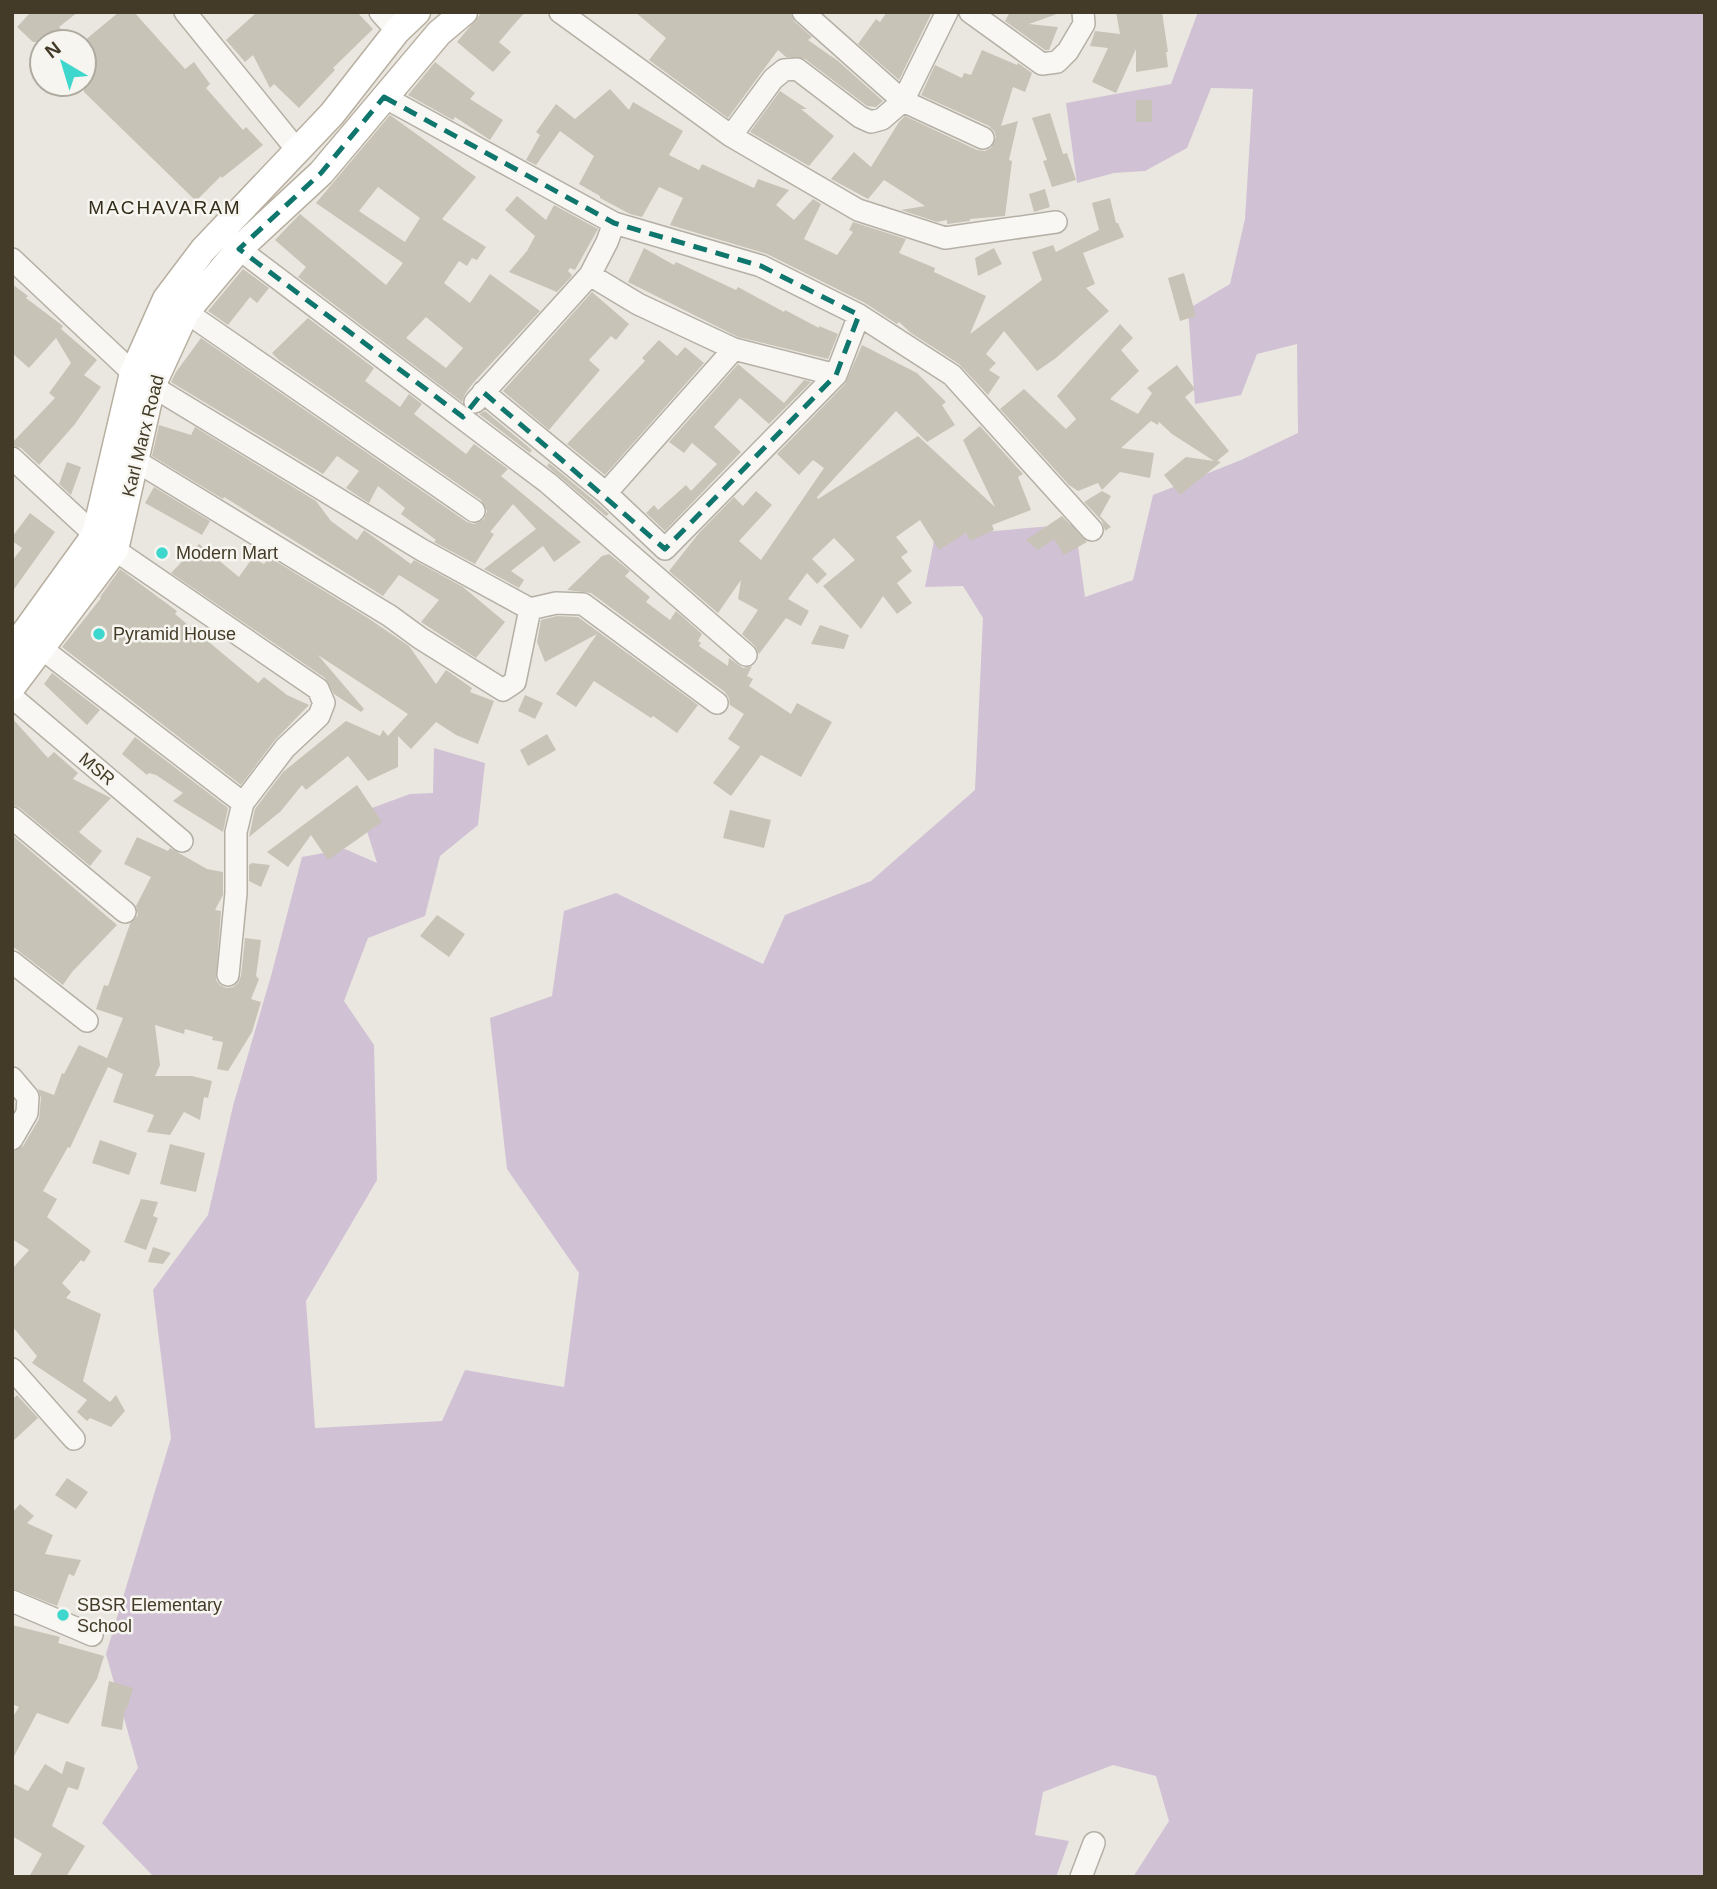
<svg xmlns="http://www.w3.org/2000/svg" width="1717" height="1889" viewBox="0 0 1717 1889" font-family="Helvetica,sans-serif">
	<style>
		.green { fill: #d1c1d5 }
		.building { fill: #c8c3b7; fill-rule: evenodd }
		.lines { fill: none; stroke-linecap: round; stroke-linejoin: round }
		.minor-casing { stroke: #b5b0a5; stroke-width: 24 }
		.major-casing { stroke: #b7af9f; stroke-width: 29 }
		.minor { stroke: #f8f7f4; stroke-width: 21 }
		.major { stroke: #fff; stroke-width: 26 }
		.marked { fill: none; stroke: #0f766e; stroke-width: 5; stroke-dasharray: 14 9; stroke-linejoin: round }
		.poi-dot { fill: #3ed7cd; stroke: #f7f5f0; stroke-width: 2.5 }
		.labels { text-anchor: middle; stroke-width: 5; stroke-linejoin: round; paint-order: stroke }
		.street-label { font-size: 18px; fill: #433b28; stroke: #f7f5f0 }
		.poi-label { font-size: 18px; fill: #433b28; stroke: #f7f5f0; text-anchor: start }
		.neighbourhood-label { font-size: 19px; letter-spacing: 2px; fill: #342d1a; stroke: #f7f5f0 }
	</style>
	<rect width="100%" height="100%" fill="#eae7e0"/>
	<path class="green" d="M1198,12H1705V1877H1133L1169,1821L1156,1776L1113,1765L1043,1792L1035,1835L1069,1841L1056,1877H154L102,1823L138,1768L106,1654L171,1438L153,1290L208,1215L233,1106L271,976L302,857L345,849L377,863L361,812L410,794L433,793L434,748L485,763L478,825L440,856L425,916L368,938L344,1001L374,1045L377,1180L306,1301L315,1428L442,1421L465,1370L564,1387L579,1273L507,1169L490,1018L552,996L564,911L616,893L763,964L785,915L871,881L975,790L983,618L963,586L925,587L935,536L1075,524L1085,597L1133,580L1153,495L1241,460L1298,433L1297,344L1257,354L1241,395L1195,404L1188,309L1230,284L1245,219L1253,89L1211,88L1187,148L1145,171L1114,173L1077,183L1066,103L1171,84Z"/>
	<path class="building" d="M31,12H78L59,27L74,42H33L17,27Z
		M119,12H134L185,69L194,62L210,84L206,88L243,130L246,127L263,145L222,178L221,176L196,201L84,92V41Z
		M257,12H357L373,29L333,68L335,70L299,108L274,84L270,88L253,55L245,62L226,40Z
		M482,12H525L499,42L511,52L493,72L457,42Z
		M635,12H790L794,21L812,37L808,40L838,61L883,101L876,107L867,106L805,59L786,57L778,50L728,118L649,60L666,38Z
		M887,12L931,14L899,80L858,44L876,19L880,22Z
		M1010,12H1057V14L1029,24L1058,27L1049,50H1045L1005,21Z
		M1116,12H1162L1168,52H1166L1168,67L1136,72V49L1116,93L1092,82L1108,48L1090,46L1095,31L1120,34Z
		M982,50L1017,65L1018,63L1032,73L1025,92L1013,87L1001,126L1018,121L1009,160L1012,161L1005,216L970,219V221L947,224V220L937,222L901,210L925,206L884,180L868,199L831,179L854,152L871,167L899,122L905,116L977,150L985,151L991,148L996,137L994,131L989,126L921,95L935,65L962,78L964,73L971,75Z
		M435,62L475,93L470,99L503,120L490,140L455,117L453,120L408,95Z
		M610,89L629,110L633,102L683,131L669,155L699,170L702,164L754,188L758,179L789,190L776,205L794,220L813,199L821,204L804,239L837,255L853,232L849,230L853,222L906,239L899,253L935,268L934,272L986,296L970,334L1042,280L1032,252L1053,245L1056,252L1099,230L1092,203L1110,198L1116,223H1118L1124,237L1083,253L1095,284L1086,288L1109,311L1056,358L1037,371L1004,331L986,354L996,363L989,370L1000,377L988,395L959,364L911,333L899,322L897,324L865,303L767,254L670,225L683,198L659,187L642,217L630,214L600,198V196L579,184L594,156L560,131L536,165L526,160L540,135L536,132L556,104L575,119Z
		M780,91L807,109H801L834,136L809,166L750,132Z
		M1136,100H1152V122H1136Z
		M1050,113L1063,154L1067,153L1076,180L1052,187L1043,161L1047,160L1032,118Z
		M390,115L476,177L442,219L486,247L477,260L472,258L467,266L459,261L444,283L470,303L490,274L540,311L473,383L465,394L462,402L298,277L306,267L275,240L300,214L386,285L403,263L316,203ZM378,187L420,218L405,242L359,211ZM426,317L463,348L446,368L406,338Z
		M1045,189L1050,207L1034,212L1029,194Z
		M517,196L546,220L554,205L598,229L575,270L570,268L568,271L572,275L571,277L557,292L509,272L527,251L535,236L505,210Z
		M644,248L674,265L676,262L736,290L738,287L784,312L785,310L819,328V326L838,334L828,359L738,337L628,282Z
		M994,248L1002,264L978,276L975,258Z
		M243,269L269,288L257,303L250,297L228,325L208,311Z
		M1184,273L1196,316L1180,321L1168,278Z
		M12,284L28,296L26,298L63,326L61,329L97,360L84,375L101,387L75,424L39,465L21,448L12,445V443L55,398L49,393L71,363L56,338L29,368L12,353Z
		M592,292L629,324L616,340L611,336L589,360L600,370L549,430L503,391Z
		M308,318L374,368L365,381L400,407L409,394L422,404L414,414L466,454L474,444L508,469L501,476L581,542L554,562L543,546L511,571L524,580L519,588L484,569L536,529L513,504L490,532L494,534L475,564L434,542L436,540L401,514L405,508L378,486L369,503L346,488L359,471L337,456L323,474L171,382L176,372L201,338L467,522L474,524L484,519L487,511L481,500L279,360L272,353Z
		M1120,324L1133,338L1121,350L1139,371L1110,399L1138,414L1152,393L1147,388L1177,365L1195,389L1185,397L1229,451L1217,461L1221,462L1180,495L1164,475L1186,457L1214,461L1172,434L1159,422L1158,425L1151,421L1121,448L1154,453L1150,478L1120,472L1102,490L1098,483L1078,491L1069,485L1000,409L1024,389L1066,429L1076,419L1057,396Z
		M659,340L677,356L685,347L704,363L605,475L567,444L645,361L642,358Z
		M862,345L917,373L946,402L942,405L955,425L927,442L896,411L817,497L818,499L918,436L995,507L963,440L980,426L1023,474L1018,477L1031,510L992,525L994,530L970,541L966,533L939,550L920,520L896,537L908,552L901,557L912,571L897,583L912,603L897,614L883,596L861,629L823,586L855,560L834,538L812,559L827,574L817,584L807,573L788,599L809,611L801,626L786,618L759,654L755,646L742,634L758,610L738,599L741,580L718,613L669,571L699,533L734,497L743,506L756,491L772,505L739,541L761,560L824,468L813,460L799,475L777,454L845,384Z
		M738,364L784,403L804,380L811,382L769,424L740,398L714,427L741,452L665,531L646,513L654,505L658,510L686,485L691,491L717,464L692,443L684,453L669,442Z
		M485,411L532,450L530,453L479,414Z
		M159,425L191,435L195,427L316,501L331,521L357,540L364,530L411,564L414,560L463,587L505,622L476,658L421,622L439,600L399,575L383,596L224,497L223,499L152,456Z
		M67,462L81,467L71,495L59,484Z
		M549,463L597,503L609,514L606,516L547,466Z
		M154,487L210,521L202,535L145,503Z
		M1102,491L1111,496L1100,516L1111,527L1105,531L1102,521L1084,502Z
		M30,513L55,532L12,592V561L22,548L12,541V537Z
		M1062,516L1087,542L1064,555L1054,539L1038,550L1026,540Z
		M199,544L239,577L253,557L264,564L269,557L368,618L409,646L436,684L446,670L472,688L470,692L494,701L478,744L456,735L436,722L411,749L398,736V767L368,781L348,756L306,790L302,785L281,811L249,837L255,809L283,772L346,721L380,736L383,730L388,736L408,714L318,655L364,709L361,712L334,694L325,678L171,573Z
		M609,554L630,571L625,576L650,597L646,602L670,620L676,611L702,634L698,641L701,643L699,646L728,666L729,658L743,668L752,666L747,676L753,679L749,686L791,714L797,703L832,722L801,777L761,755L731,796L713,783L740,747L728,739L744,714L730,705L729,698L725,692L591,593L567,590L602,556Z
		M120,569L177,611L175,614L258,683L264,677L287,695L309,705L275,740L241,785L62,647L101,598L100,597Z
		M557,616L578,617L698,705L677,733L653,716L651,718L594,681L576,707L556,694L597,634L545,662L537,642L541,620Z
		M820,625L849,635L844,649L811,644Z
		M52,673L100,710L87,725L44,684Z
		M525,695L543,703L535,719L518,711Z
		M12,718L48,758L54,752L78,773L73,779L111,798L79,832L102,851L90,866L20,808L12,805Z
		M547,734L556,750L528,766L520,750Z
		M135,737L228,808L223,832L173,801L183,793L156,775L149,773L147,775L122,754Z
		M357,785L382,822L328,860L311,835L288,867L267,852Z
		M730,810L771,820L764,848L723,838Z
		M12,835L117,925L72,972L63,985L12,946Z
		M137,837L168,851L170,848L207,869L223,872V895L215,910L221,911L216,980L220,985L226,988L233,987L238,983L241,976L245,938L261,940L256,976L259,979L251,999L261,1002L252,1032L228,1071L217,1069L223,1042L212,1040L213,1037L185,1029L184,1034L155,1025L160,1065L155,1076H192L212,1081L208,1098L204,1097L200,1120L184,1112L170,1135L147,1132L154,1115L113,1102L123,1074L108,1067L70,1148L68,1147L43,1191L57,1199L47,1217L91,1251L84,1262L81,1260L62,1283L71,1292L66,1298L101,1314L83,1381L110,1402L116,1395L125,1411L111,1427L90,1418L87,1421L77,1412L87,1400L32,1363L37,1356L12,1326V1269L29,1250L12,1239V1152L23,1146L39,1119L41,1098L38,1089L54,1095L62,1073L64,1074L79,1045L107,1058L123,1018L96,1009L104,985L108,986L130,924L138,915L136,906L151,877L124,864Z
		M252,863L270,865L261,887L249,881V865Z
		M437,915L465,934L449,957L420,936Z
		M100,1140L137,1153L129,1175L92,1163Z
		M170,1144L205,1153L196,1192L160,1184Z
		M141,1199L158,1202L153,1216L158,1218L146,1250L124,1242Z
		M153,1247L171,1253L163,1264L148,1262Z
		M17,1395L38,1418L12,1442V1400Z
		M67,1478L88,1492L76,1509L55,1495Z
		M20,1504L34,1516L27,1523L53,1535L45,1554L81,1560L74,1576L69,1574L57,1606L12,1588V1513Z
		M12,1625L60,1637L58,1643L104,1656L97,1679L68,1724L37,1713L12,1760V1718L19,1707L12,1704Z
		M109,1681L133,1688L127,1709H125L122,1730L101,1726Z
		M66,1761L85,1768L78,1790L68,1787L52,1826L85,1846L66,1877H29L42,1854L12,1836V1783L28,1791L45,1764L62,1774Z"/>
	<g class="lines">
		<g class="minor-casing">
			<path id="minor" d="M185,12L297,150
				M380,12L397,31
				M560,12L731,136L858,210L945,238L1056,222
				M803,12L903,101L983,138
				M970,12L1042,64L1057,62L1068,51L1084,24L1083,12
				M384,97L614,223L761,266L859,315L952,375L1092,530
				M731,136L773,79L784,70L797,69L860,117L871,122L882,119L903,101L947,12
				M239,249L548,483L746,655
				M12,259L133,373L152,386L422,550L530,609L556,603L583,604L717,703
				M590,275L638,304L734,349L836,375
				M186,312L474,511
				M483,392L606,493L665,549L836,375L859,315
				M475,402L590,275L607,242L614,223
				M12,458L95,535L115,550L318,689L324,703L319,716L285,748L243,803L236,832V893L228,975
				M136,461L390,616L420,638L503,690L515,682L530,609
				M606,493L734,349
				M41,648L243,803
				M12,697L182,841
				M12,818L125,912
				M12,962L87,1021
				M12,1078L28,1097L27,1113L12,1139
				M12,1369L74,1439
				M12,1601L92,1635
				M1081,1877L1094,1843"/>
		</g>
		<g class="major-casing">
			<path id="major" d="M12,650L95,535L133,373L166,299L203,250L332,114L397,31L417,12
				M12,687L115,550L152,386L186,312L239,249L321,173L439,33L464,12"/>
		</g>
		<use href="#minor" class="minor"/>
		<use href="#major" class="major"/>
	</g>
	<path class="marked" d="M384,97L614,223L761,266L859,315L836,375L665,549L483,392L463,417L239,249L321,173Z"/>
	<g class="poi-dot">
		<circle cx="162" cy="553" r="7"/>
		<circle cx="99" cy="634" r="7"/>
		<circle cx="63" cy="1615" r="7"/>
	</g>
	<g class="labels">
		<g class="street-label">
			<text transform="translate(143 436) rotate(-76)" y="6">Karl Marx Road</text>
			<text transform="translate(97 769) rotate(40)" y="6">MSR</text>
		</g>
		<g class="poi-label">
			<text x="176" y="559">Modern Mart</text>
			<text x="113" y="640">Pyramid House</text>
			<text x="77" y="1611">SBSR Elementary<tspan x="77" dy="21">School</tspan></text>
		</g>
		<g class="neighbourhood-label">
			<text x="165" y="214">MACHAVARAM</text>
		</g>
	</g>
	<rect width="1717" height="1889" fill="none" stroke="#433b28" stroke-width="28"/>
	<g transform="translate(63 63) rotate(322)"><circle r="33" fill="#f7f5f0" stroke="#afaba0" stroke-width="2"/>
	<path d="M0-5L12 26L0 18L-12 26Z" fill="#3ed7cd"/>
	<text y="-10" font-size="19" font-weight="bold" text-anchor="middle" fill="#433b28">N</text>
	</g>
</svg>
